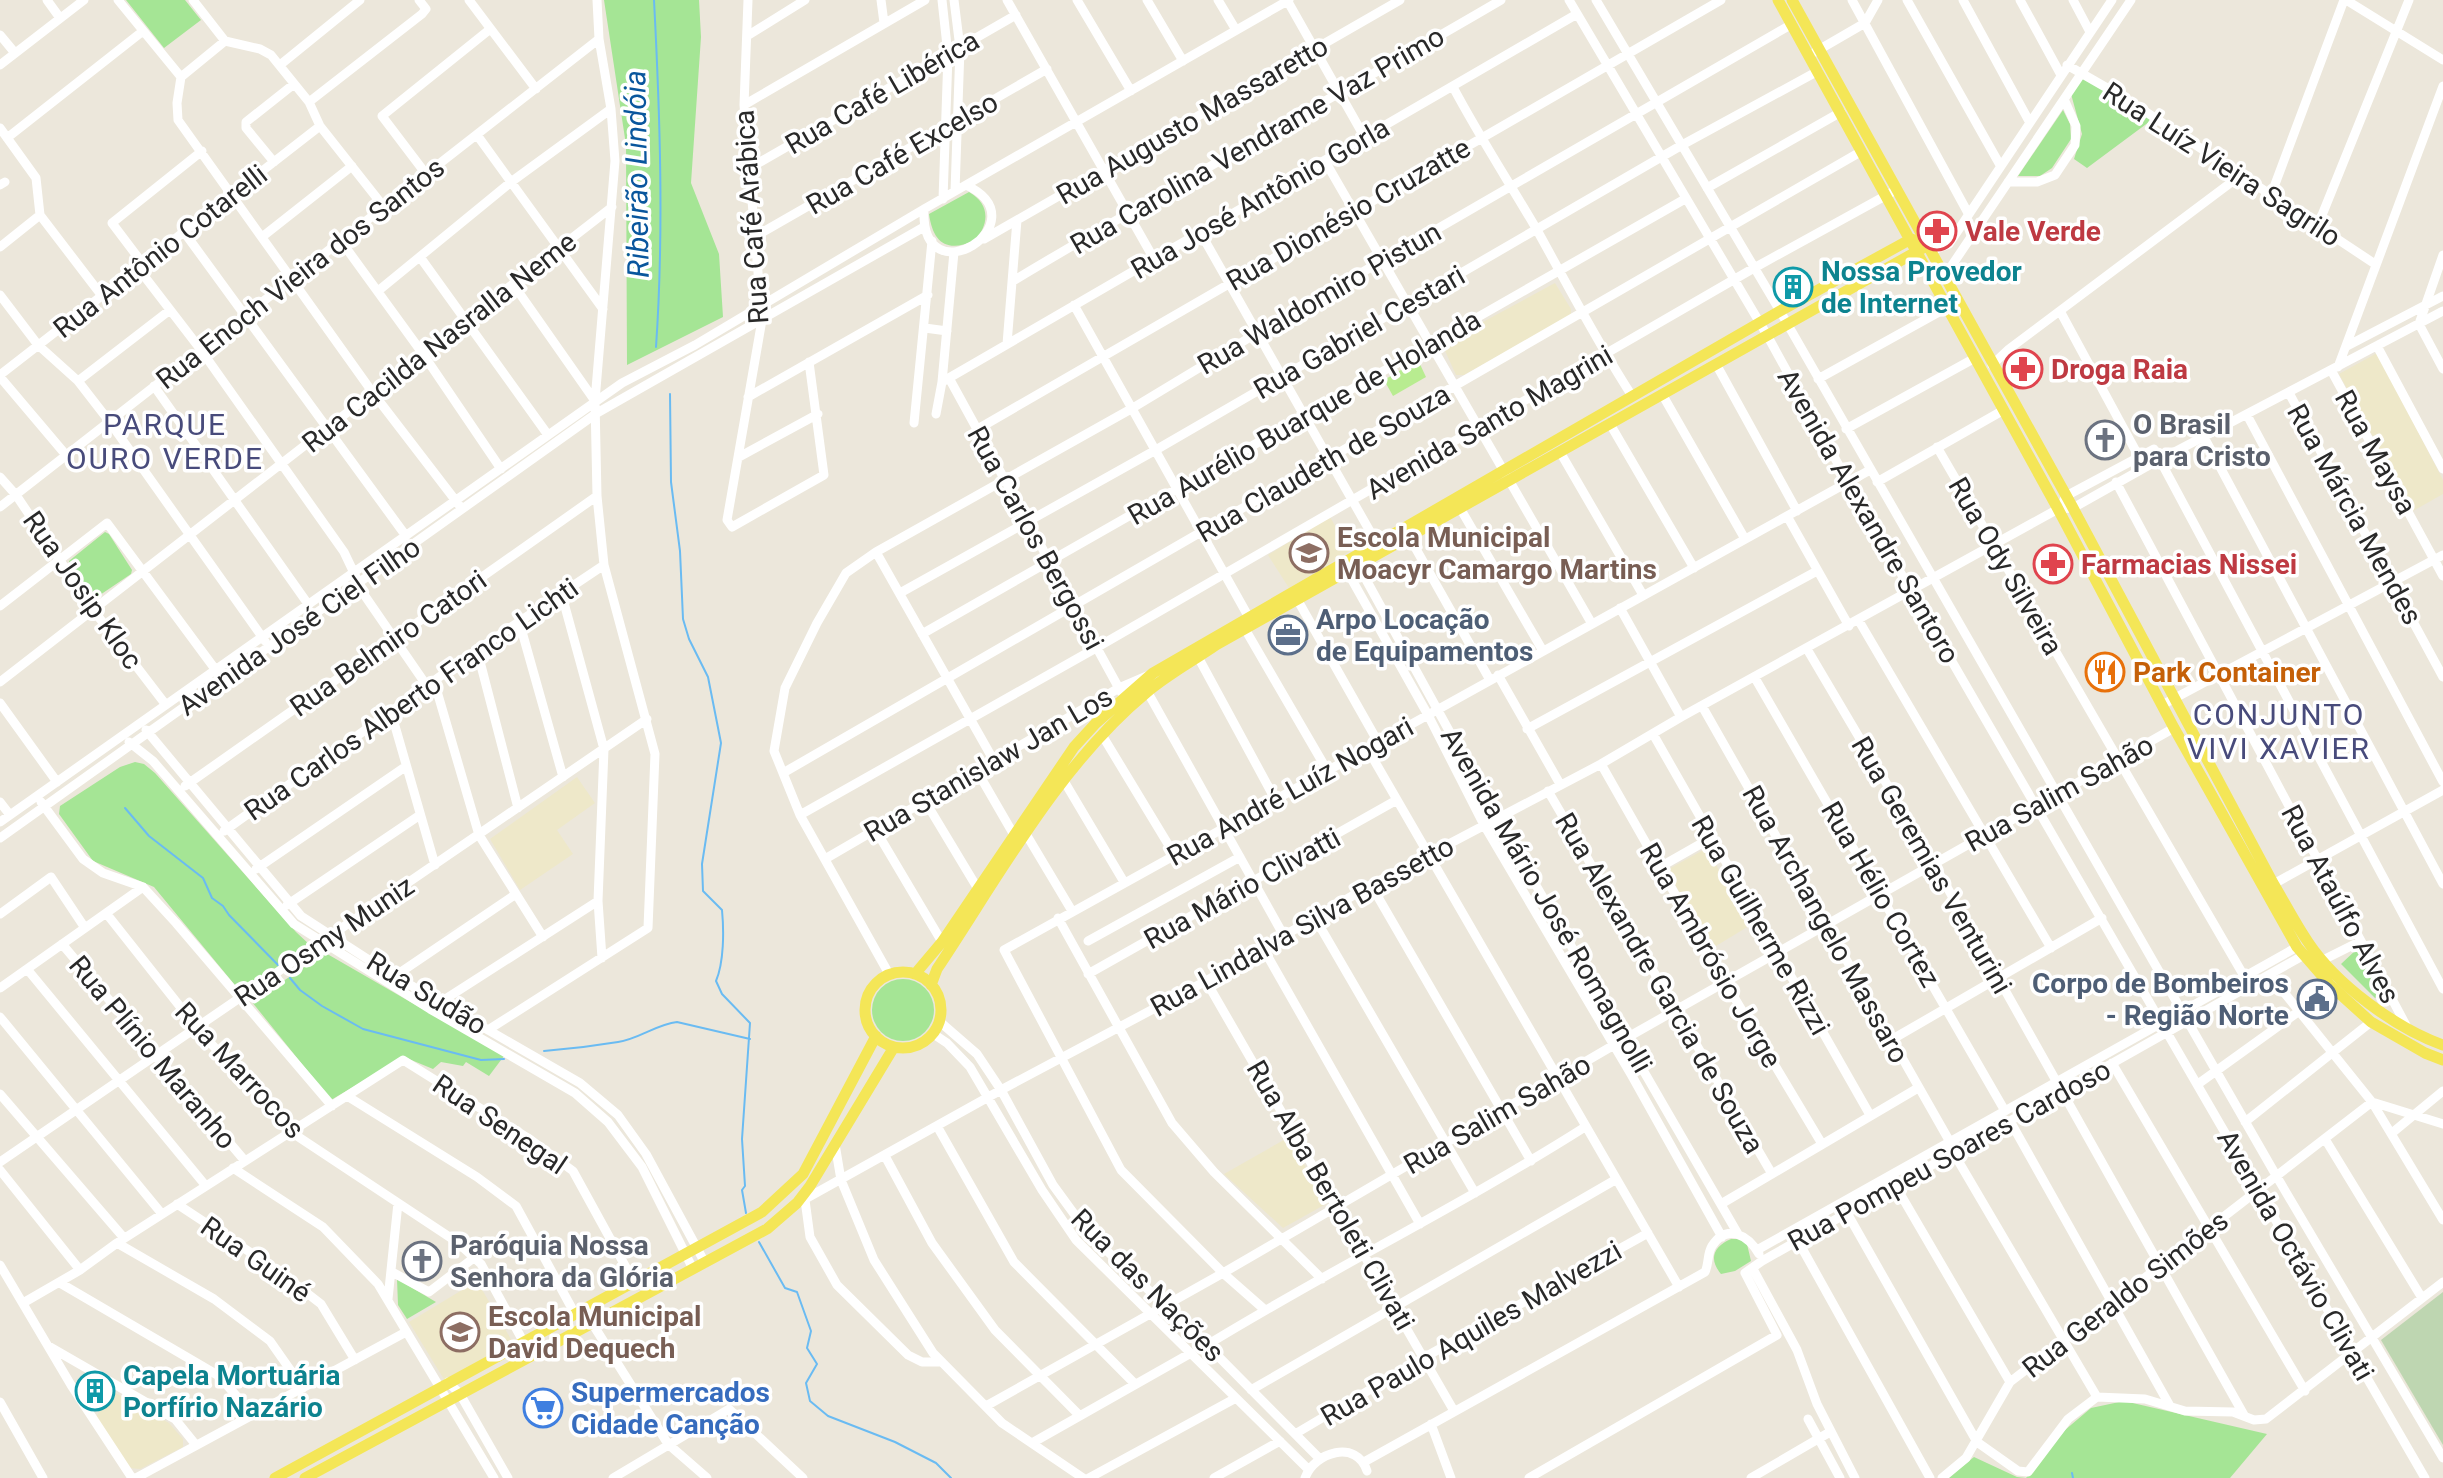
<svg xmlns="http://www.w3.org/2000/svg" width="2443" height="1478" viewBox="0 0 2443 1478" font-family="Roboto,sans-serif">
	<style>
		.education { fill: #eee8c9 }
		.green { fill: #a5e595 }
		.cemetery { fill: #bed6b1 }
		.pitch { fill: #b8ec90 }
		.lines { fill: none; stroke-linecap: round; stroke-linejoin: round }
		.stream { stroke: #6abbf2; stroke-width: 2 }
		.minor { stroke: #fff; stroke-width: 9 }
		.major { stroke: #f4e657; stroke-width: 11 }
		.labels { text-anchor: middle; stroke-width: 7; stroke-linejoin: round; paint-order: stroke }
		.street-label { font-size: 28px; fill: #292929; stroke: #fff }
		.health-label { font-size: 28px; font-weight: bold; fill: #be3a42; stroke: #fff; text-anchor: start }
		.culture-label { font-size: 28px; font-weight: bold; fill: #0d838f; stroke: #fff; text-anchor: start }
		.worship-label { font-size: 28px; font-weight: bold; fill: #5b616d; stroke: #fff; text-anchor: start }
		.education-label { font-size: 28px; font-weight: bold; fill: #785e54; stroke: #fff; text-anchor: start }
		.service-label { font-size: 28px; font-weight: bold; fill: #4e5e75; stroke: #fff; text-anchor: start }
		.food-label { font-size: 28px; font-weight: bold; fill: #c56008; stroke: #fff; text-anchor: start }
		.shop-label { font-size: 28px; font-weight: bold; fill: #366cbe; stroke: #fff; text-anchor: start }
		.water-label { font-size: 30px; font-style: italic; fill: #09569d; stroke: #fff }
		.neighbourhood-label { font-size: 30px; letter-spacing: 2px; fill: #484b7b; stroke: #fff }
	</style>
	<rect width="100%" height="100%" fill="#ece7db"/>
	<path class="education" d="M1555,283L1571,309V315L1464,375H1456L1442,344Z
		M2377,353L2443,480V494L2413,511L2339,374Z
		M1330,517L1350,551L1289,588L1268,555Z
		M577,777L595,803L557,830L573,854L520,890L490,839Z
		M1707,848L1749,926L1711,949L1667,870Z
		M1289,1137L1326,1204L1283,1228L1224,1174Z
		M477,1281L512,1341L445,1381L409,1322Z
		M112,1391L169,1423L183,1439V1447L140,1469L130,1468L96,1417Z"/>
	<path class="green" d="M126,0H185L201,20L164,48Z
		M604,0H699L701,37L691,183L719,254L723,317L627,365L626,145Z
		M2084,76L2153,119L2087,168L2074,159L2082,134L2071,94Z
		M2063,110L2070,124L2071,139L2052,168L2040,176H2018Z
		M969,192C990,204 990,224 974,241C946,253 933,242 929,214Z
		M105,532L109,534L132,570L131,574L94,599L69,566V561Z
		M135,762L144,764L155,773L296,932L310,945L243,991L239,990L154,887L93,861L59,814L60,806L120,767Z
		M2357,949L2381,994L2375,998L2341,964Z
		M325,953L329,955L504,1056L489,1076L466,1062L463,1066L441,1062L433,1069L404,1057L331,1100L252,1002Z
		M872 1010a31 31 0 1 1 62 0a31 31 0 1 1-62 0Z
		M1731,1239H1739L1747,1244L1751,1261L1735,1271L1721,1274C1708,1259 1714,1246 1731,1239Z
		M397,1279L436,1302L407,1319L398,1305Z
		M2124,1401L2267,1434L2230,1478H1948L1974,1457L2017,1477L2026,1478L2065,1430L2091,1408Z"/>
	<path class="cemetery" d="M2443,1292V1445L2381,1340Z"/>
	<path class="pitch" d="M1418,360L1426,377L1393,396L1384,380Z"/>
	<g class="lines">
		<path class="stream" d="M654,0C660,115 664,231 656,347
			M670,394L671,482L680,551L683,619L689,639L708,677L721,743L702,864L703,891L722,910C724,931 724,962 716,981L722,994L750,1023L742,1139L745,1186L742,1190L746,1213
			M125,808L149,836L203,878L212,898L223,906L229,915L278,965
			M290,978L300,990L322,1006L363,1029L481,1060L504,1059
			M544,1051C570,1049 594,1046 618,1042C639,1039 657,1024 677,1022L750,1039
			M759,1242L785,1288L797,1292L811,1331L807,1348L817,1364L806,1383L810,1401L828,1416L895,1442L936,1463L951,1478
			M2072,1473L2073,1478"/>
		<path class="minor" d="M47,0L60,18
			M118,0L181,77
			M193,0L225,41L260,49L271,55L309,102L320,126L384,207
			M469,0L536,89
			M748,0L744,105L762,320L727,520L732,527L824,475L809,362
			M881,0L884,23
			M942,0L948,55L943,199
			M954,0L960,48L955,191
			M1007,0L1154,259
			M1077,0L1131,91
			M1147,0L1183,61
			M1218,0L1236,30
			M1287,0L1365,138
			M1569,0L1767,335L1848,482L2425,1478
			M1596,0L1780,311L2277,1177L2443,1458
			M1852,0L1968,213
			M1907,0L2000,165
			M1963,0L2029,121
			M2020,0L2061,75
			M2073,0L2090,32
			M2346,0L2443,60
			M0,35L15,53
			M747,36L805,0
			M1815,52L1865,23L1878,0
			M0,65L84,0
			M280,65L360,0
			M2067,65L2128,100L2375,264
			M181,77L177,103L178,120L373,393L459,505
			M181,77L225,41
			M1453,87C1479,136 1509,182 1537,230C1568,286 1597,342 1632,396
			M309,102L422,14L426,9L419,0
			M744,105L925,0
			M0,128L36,178L40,215L102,296
			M477,135L603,309
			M7,138L143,31
			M1325,161L1592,624
			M274,162L246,128V122L294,84
			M748,169L1016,15
			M426,174L382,116L489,30
			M2008,182H2037L2055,175L2075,145L2076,126L2064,99
			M0,185L5,182
			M1707,188L1841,112
			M2271,195L2344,0
			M924,209C920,301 1044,222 966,185
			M2318,225L2409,0
			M184,232L406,536
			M1200,232L1380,549
			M756,236L1047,69
			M262,237L352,166
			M984,239L1400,0
			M341,241L423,354L501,469
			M1927,246L1936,249L1949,244L2112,0
			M0,247L40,215
			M2443,255L2419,324L2443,369
			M420,257L548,435
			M143,264L112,223L202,151
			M138,268L201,350L344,552L365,596L427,686
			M1944,277L2131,0
			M1013,281C1174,184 1339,95 1501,0
			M513,284L595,401
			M378,291L511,182L611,109
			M0,295L38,345L78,381L109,421L265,641
			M1074,305L1252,623
			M2060,311L2139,457
			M925,328L947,331
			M1007,344L1017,220
			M2347,346L2443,296
			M2377,346L2443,469
			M1716,364L1797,511
			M1992,365L2009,349L2241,175
			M2338,367L2443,86
			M2331,370L2443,576
			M0,375L320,126
			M0,377L66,455
			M949,378L1121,692
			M1818,379L1948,307
			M78,381L170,310
			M942,382L1577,14
			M154,386L308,604
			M2289,393L2443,677
			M1662,394L1745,539
			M748,397L928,295
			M936,414L942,382L954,252
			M2247,415L2443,782
			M914,423L932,241
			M1610,424L1694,568
			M1846,429L1975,358
			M976,430L1721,0
			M2204,437L2443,884
			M1937,447L2244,976
			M1560,452L1643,595
			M739,457L818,414
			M0,477L16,495L94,611L166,705
			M1877,482L2002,411
			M2116,482L2408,1029
			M2064,500L2066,496L2154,449L2443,989
			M0,507L599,39
			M1460,508L1543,651
			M1787,516L1849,626
			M1407,533L1490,680
			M876,552L994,761
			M1358,565L1497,818L1738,1234
			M1347,571L1428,715L1484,825L1632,1076L1722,1237
			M561,592L604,749L598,901L602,958
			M900,593L1154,451L1682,145L1818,71
			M1297,599L1378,742
			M0,606L107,523L215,669
			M1620,608L1681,717
			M519,621L563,777
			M1859,621L2051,948
			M1245,629L1327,770
			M922,634L1685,199
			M1807,649L1934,864L2244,1415
			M477,650L518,808
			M1198,657L1275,799
			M1498,675L1560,784
			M1755,678L2005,1111
			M434,681L479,835L543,937
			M0,682L612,207
			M1147,691L1284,936
			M0,703L57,782
			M2162,705L2443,555
			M1702,706L1950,1142
			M391,712L435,865
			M1527,729L1817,571
			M146,730L301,916L386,971L580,1083L618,1115L646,1154L705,1263
			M1653,734L1870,1115
			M1102,735L1174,854
			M129,742L153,761L294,924L430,1009L575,1093L608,1122L642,1167L693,1269
			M1367,748L1679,1287
			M1601,764L1725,982L1822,1144
			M977,771L1014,835
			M783,773L1862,151
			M1064,781L1124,882
			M185,786L597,496
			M1548,791L1772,1174
			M925,801L978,889
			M0,802L10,815
			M41,802L83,859L103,873L143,887L176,923L332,1106
			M800,815L1096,648L1754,268L1896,190
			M0,822L622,383L695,345L924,209L1289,0
			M875,829L942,942
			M224,831L477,650L604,565
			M1026,834L1072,911
			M0,838L597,413L924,227
			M825,859L1119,688L1147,676
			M1660,867L1711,838
			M256,869L405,767
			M1371,885L1531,1161
			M2270,886L2443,790
			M287,905L420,815
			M106,913L197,1028L291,1132L457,1242L481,1264L523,1341
			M0,914L51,877L85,928
			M1058,918L1172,1123L1214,1172L1322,1279
			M1315,918L1475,1193
			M1088,941L1240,857
			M62,944L245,1161
			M1263,948L1420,1224
			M2323,960L2361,941
			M27,969L206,1186
			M889,974L800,815L774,751L785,688L817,623L846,573L876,552L1131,409L1257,333L1792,24
			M1088,974L1395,801
			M2270,975L2372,1102L2443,1220
			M392,978L516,894
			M1206,981L1454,1411
			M0,988L143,887
			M436,1005L598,901
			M0,1017L162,1214
			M939,1021L977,1054L1001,1090L1053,1185L1088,1233L1207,1345L1319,1458
			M488,1030L648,928L655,754L604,565L597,496L595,401L615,161L611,109L599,39L597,0
			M932,1033L947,1043L970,1067L1042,1190L1076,1240L1308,1469
			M1891,1040L2102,918
			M2112,1063L2305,1391
			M2198,1084L2298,1012
			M0,1094L124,1238
			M347,1096L477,1177L516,1206L575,1314L592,1323L668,1444L707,1478
			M2010,1121L2170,1406
			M2245,1122L2371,1022
			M937,1126L1014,1262L1135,1384
			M2392,1133L2443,1091
			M2325,1139L2422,1298
			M835,1144L841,1180L874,1260L933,1353L1002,1423L1083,1478
			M1953,1152L2097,1397
			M885,1156L932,1243L995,1330L1079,1415
			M0,1162L647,719
			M233,1168L323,1227L378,1284L494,1478
			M0,1170L80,1270
			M1895,1185L2010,1382
			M805,1200L810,1237L837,1285L908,1355L922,1362H942
			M798,1203L1001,1090L1206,981L1371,885L1601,764L1681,717L2058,509L2073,508L2144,468L2443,311
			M177,1204L277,1270L321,1304L355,1360
			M1721,1204L1918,1088
			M1847,1213L1977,1442L2018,1471L2028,1472L2068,1419L2097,1397L2145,1399L2185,1411L2233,1412L2254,1420L2266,1419L2443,1282
			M1798,1241L1930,1478
			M117,1243L214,1299L270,1341L303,1388
			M1757,1250L2297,947
			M0,1265L71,1385L132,1478
			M1753,1269L1797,1350L1817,1404L1855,1478
			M392,1272L429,1292L475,1257
			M60,1283L219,1376L253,1415
			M388,1299L398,1203
			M23,1303L80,1270L117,1243L403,1060L531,1140L573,1171L634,1282
			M1265,1310L1223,1273L1121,1170L1004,950L1870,470
			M1207,1345C1331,1269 1462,1205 1585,1127
			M50,1347L175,1419L196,1445
			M448,1382L460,1394L508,1478
			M1251,1390L1615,1180
			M0,1402L43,1478
			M986,1406L1223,1273L1614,1045L2174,728
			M1808,1419L1840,1478
			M1431,1424L1451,1478
			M1295,1434L1425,1357L1648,1233
			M1032,1443L1191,1353
			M1364,1462L1705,1272C1709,1264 1707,1254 1712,1246C1727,1223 1748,1235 1759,1254
			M136,1478L406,1332
			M613,1478L729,1409L803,1478
			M1089,1478L1236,1398
			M1214,1478L1280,1441
			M1305,1478C1314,1452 1357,1439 1367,1471
			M1529,1478L1777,1335L1745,1273L1762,1261L2304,955
			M1751,1478L1830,1432
			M1942,1478L1966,1458L2010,1382L2372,1102L2443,1124"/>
		<path class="major" d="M1778,0L2058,509L2174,728L2297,947L2330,985L2371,1022L2425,1053L2443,1060
			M1792,0L2073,508L2273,883C2285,903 2295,923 2308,942C2336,984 2395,1028 2443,1045
			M865 1010a38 38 0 1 1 76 0a38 38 0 1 1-76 0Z
			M915,974L942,942L1074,747L1096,723L1153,673L1780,311L1911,239L1927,245
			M931,985L937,969C999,876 1059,765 1146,693C1167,675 1193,661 1216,645L1923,248
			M275,1478L762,1212L803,1174L876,1036
			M305,1478L767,1229L797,1203L810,1186L894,1047"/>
	</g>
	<defs>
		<g id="pharmacy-ring" transform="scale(2)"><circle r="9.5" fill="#fff" stroke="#e0444e" stroke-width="1.5"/><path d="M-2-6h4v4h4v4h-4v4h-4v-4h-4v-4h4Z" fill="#e0444e"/></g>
		<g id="building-ring" transform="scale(2)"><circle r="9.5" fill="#fff" stroke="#0f9aa8" stroke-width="1.5"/><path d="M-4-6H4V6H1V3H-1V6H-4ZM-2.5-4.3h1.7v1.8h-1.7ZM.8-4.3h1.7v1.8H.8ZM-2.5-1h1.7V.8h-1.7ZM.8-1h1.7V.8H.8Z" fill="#0f9aa8"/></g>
		<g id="church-ring" transform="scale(2)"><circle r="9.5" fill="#fff" stroke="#6b7280" stroke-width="1.5"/><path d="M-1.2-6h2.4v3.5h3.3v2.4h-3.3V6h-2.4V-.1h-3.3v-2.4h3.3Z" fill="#6b7280"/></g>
		<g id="school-ring" transform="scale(2)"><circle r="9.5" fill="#fff" stroke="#8d6e63" stroke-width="1.5"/><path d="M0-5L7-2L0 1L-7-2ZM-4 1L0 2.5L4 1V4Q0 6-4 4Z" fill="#8d6e63"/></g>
		<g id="office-ring" transform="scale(2)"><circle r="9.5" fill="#fff" stroke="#5c6f8a" stroke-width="1.5"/><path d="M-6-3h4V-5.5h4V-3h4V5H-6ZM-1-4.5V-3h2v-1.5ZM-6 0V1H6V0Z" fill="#5c6f8a"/></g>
		<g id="restaurant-ring" transform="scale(2)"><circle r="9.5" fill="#fff" stroke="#e8710a" stroke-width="1.5"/><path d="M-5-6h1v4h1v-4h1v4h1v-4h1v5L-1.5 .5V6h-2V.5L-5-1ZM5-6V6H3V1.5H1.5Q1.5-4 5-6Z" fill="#e8710a"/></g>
		<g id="civic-ring" transform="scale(2)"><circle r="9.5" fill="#fff" stroke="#5c6f8a" stroke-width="1.5"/><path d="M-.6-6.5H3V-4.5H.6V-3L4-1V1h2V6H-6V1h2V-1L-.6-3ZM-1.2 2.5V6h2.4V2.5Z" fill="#5c6f8a"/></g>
		<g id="supermarket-ring" transform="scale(2)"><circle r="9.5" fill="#fff" stroke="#3f7fe0" stroke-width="1.5"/><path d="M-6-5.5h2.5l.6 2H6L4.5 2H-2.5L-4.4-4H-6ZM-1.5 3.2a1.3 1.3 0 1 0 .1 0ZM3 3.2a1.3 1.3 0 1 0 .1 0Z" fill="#3f7fe0"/></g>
	</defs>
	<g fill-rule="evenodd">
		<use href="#pharmacy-ring" x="1937" y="231"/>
		<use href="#building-ring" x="1793" y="287"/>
		<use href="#pharmacy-ring" x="2023" y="369"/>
		<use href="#church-ring" x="2105" y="440"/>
		<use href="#school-ring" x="1309" y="553"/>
		<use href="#pharmacy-ring" x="2053" y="564"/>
		<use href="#office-ring" x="1288" y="635"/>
		<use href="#restaurant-ring" x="2105" y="672"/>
		<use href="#civic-ring" x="2317" y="999"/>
		<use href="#church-ring" x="422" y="1261"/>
		<use href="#school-ring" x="460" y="1332"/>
		<use href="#building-ring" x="95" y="1391"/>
		<use href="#supermarket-ring" x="543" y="1408"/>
	</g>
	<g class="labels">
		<g class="street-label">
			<text transform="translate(882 92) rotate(-30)" y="10">Rua Café Libérica</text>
			<text transform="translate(1192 120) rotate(-30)" y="10">Rua Augusto Massaretto</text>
			<text transform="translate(1257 140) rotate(-30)" y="10">Rua Carolina Vendrame Vaz Primo</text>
			<text transform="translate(902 153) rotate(-30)" y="10">Rua Café Excelso</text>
			<text transform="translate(2222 164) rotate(33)" y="10">Rua Luíz Vieira Sagrilo</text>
			<text transform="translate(1260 198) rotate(-30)" y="10">Rua José Antônio Gorla</text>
			<text transform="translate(1348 214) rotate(-30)" y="10">Rua Dionésio Cruzatte</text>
			<text transform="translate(751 217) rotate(-94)" y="10">Rua Café Arábica</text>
			<text transform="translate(160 251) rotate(-38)" y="10">Rua Antônio Cotarelli</text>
			<text transform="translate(300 273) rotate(-38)" y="10">Rua Enoch Vieira dos Santos</text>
			<text transform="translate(1319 298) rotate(-30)" y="10">Rua Waldomiro Pistun</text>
			<text transform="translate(1359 332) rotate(-30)" y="10">Rua Gabriel Cestari</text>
			<text transform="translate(439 342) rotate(-38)" y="10">Rua Cacilda Nasralla Neme</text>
			<text transform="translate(1304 417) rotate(-30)" y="10">Rua Aurélio Buarque de Holanda</text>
			<text transform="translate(1489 422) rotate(-30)" y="10">Avenida Santo Magrini</text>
			<text transform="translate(2376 452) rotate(61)" y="10">Rua Maysa</text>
			<text transform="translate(1323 463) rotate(-30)" y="10">Rua Claudeth de Souza</text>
			<text transform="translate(2355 514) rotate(61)" y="10">Rua Márcia Mendes</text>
			<text transform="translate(1869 516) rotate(60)" y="10">Avenida Alexandre Santoro</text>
			<text transform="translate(1036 538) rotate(61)" y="10">Rua Carlos Bergossi</text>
			<text transform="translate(2006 566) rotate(60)" y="10">Rua Ody Silveira</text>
			<text transform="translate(83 590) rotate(55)" y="10">Rua Josip Kloc</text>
			<text transform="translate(299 626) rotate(-35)" y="10">Avenida José Ciel Filho</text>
			<text transform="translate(388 643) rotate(-35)" y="10">Rua Belmiro Catori</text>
			<text transform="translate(411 699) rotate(-35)" y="10">Rua Carlos Alberto Franco Lichti</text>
			<text transform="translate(988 764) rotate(-30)" y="10">Rua Stanislaw Jan Los</text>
			<text transform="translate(1290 791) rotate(-29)" y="10">Rua André Luíz Nogari</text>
			<text transform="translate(2059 793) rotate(-29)" y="10">Rua Salim Sahão</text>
			<text transform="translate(1932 865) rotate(60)" y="10">Rua Geremias Venturini</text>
			<text transform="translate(1242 888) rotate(-29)" y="10">Rua Mário Clivatti</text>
			<text transform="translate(1881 894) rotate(60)" y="10">Rua Hélio Cortez</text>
			<text transform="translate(1547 900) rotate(60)" y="10">Avenida Mário José Romagnolli</text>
			<text transform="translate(2341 904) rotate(62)" y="10">Rua Ataúlfo Alves</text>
			<text transform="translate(1826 924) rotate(61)" y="10">Rua Archangelo Massaro</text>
			<text transform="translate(1761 925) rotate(60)" y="10">Rua Guilherme Rizzi</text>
			<text transform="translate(1302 926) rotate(-29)" y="10">Rua Lindalva Silva Bassetto</text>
			<text transform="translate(324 941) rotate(-34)" y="10">Rua Osmy Muniz</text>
			<text transform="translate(1711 955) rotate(60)" y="10">Rua Ambrósio Jorge</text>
			<text transform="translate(1660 983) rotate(60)" y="10">Rua Alexandre Garcia de Souza</text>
			<text transform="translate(427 993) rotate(31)" y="10">Rua Sudão</text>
			<text transform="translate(153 1052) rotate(50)" y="10">Rua Plínio Maranho</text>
			<text transform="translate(240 1070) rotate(47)" y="10">Rua Marrocos</text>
			<text transform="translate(1497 1114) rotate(-30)" y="10">Rua Salim Sahão</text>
			<text transform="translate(500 1124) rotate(34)" y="10">Rua Senegal</text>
			<text transform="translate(1949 1155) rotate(-29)" y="10">Rua Pompeu Soares Cardoso</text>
			<text transform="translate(1331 1195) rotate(60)" y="10">Rua Alba Bertoleti Clivati</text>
			<text transform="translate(2296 1255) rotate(60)" y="10">Avenida Octávio Clivati</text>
			<text transform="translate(256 1259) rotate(35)" y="10">Rua Guiné</text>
			<text transform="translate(1148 1285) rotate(45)" y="10">Rua das Nações</text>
			<text transform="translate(2125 1294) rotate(-38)" y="10">Rua Geraldo Simões</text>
			<text transform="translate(1471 1333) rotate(-30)" y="10">Rua Paulo Aquiles Malvezzi</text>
		</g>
		<g class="health-label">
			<text x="1965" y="241">Vale Verde</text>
			<text x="2051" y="379">Droga Raia</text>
			<text x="2081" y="574">Farmacias Nissei</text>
		</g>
		<g class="culture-label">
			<text x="1821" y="281">Nossa Provedor<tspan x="1821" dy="32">de Internet</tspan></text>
			<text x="123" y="1385">Capela Mortuária<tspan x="123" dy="32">Porfírio Nazário</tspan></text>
		</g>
		<g class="worship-label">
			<text x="2133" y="434">O Brasil<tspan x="2133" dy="32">para Cristo</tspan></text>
			<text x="450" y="1255">Paróquia Nossa<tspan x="450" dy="32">Senhora da Glória</tspan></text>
		</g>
		<g class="education-label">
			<text x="1337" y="547">Escola Municipal<tspan x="1337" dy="32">Moacyr Camargo Martins</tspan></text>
			<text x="488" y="1326">Escola Municipal<tspan x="488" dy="32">David Dequech</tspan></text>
		</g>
		<g class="service-label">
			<text x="1316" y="629">Arpo Locação<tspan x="1316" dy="32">de Equipamentos</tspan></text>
			<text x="2289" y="993" text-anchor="end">Corpo de Bombeiros<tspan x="2289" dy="32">- Região Norte</tspan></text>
		</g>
		<g class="food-label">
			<text x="2133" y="682">Park Container</text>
		</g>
		<g class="shop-label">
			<text x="571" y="1402">Supermercados<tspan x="571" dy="32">Cidade Canção</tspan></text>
		</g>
		<g class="water-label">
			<text transform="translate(637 174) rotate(-91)" y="10">Ribeirão Lindóia</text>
		</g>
		<g class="neighbourhood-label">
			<text x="165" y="435">PARQUE<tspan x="165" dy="34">OURO VERDE</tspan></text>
			<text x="2279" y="725">CONJUNTO<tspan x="2279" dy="34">VIVI XAVIER</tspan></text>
		</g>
	</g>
</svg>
